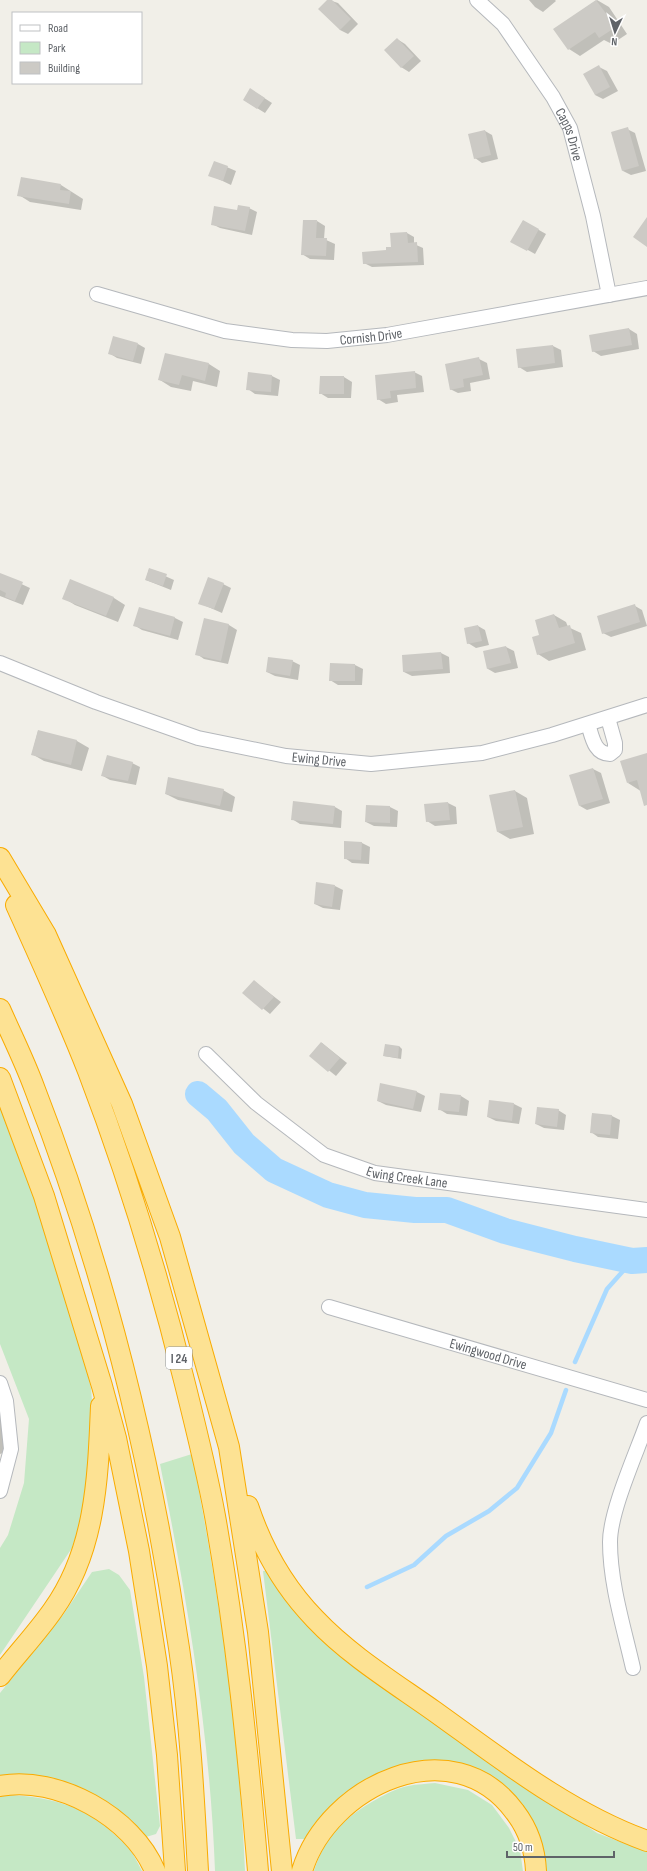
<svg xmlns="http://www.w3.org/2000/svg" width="647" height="1871" viewBox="0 0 647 1871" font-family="'Sofia Sans Condensed',sans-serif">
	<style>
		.green { fill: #c5e8c5 }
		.shadow { fill: #0003 }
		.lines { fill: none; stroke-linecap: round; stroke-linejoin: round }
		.stream { stroke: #aadaff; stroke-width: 4.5 }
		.river { stroke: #aadaff; stroke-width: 26 }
		.building { fill: #cccac5 }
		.minor-casing { stroke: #b5b8bc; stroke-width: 16 }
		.highway-casing { stroke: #f9ab00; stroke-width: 22 }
		.minor { stroke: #fff; stroke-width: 14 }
		.highway { stroke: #fde293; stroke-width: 20 }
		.labels { text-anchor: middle; stroke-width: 3; stroke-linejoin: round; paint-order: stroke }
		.shield { fill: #fff; stroke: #8f9295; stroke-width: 1 }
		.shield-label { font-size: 13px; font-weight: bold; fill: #5f6368 }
		.street-label { font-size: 14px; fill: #5f6368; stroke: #fff }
	</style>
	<rect width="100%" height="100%" fill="#f1efe8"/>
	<path class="green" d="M0,1098L22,1156L70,1307L91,1388L95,1437L89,1495L72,1548L0,1655V1548L8,1535L24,1483L29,1419L0,1344Z
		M192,1454C219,1594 239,1729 245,1871H215C210,1734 187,1598 160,1464Z
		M109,1569L119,1575L130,1590L144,1677L160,1826L156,1834L146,1837C141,1831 136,1824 130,1819C97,1789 43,1768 0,1778V1693L63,1615L92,1572Z
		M263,1571H266L288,1604L314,1630L550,1801L597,1833L647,1852V1871H545L487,1776L362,1783L345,1795L326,1811L314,1824L306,1839H296Z
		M435,1783L468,1790L492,1805L509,1828L520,1850L523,1871H314C325,1836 346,1816 377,1799C386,1794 397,1788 408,1786C417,1784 427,1784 435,1783Z
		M6,1795C47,1796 84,1805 115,1835C120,1839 126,1844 130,1850C135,1856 138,1864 142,1871H0V1796Z"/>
	<path class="shadow" d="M329,0L338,3L358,24L348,34L340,30Z
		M529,0H555L556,1L543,12L535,7Z
		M597,0L609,7L627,34L612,44L604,40L580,56L569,49L555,29Z
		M397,39L405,44L421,61L409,72L401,67Z
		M599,67L607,71L618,91L603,99L595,95Z
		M258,94L272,103L265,113L244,100Z
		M627,129L635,133L646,171L631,175L623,171Z
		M485,131L492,135L498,159L482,163L475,158Z
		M215,162L236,171L231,185L210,175Z
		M61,185L83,199L81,210L30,202L19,195Z
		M249,208L257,212L252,235L220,228L212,224Z
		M317,221L325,226L324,239L335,244L334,260L310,259L302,254Z
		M523,221L546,234L535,254L512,241Z
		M407,233L414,237V244L423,248L424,265L372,267L364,263L392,248Z
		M629,329L637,334L639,349L601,356L593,351Z
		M138,344L145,348L141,364L117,358L109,353Z
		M553,346L561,350L563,367L527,372L519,367Z
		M479,359L487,363L490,379L470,383L471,391L458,393L450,389Z
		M209,364L220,371L217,387L193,381L191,391L171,387L160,380Z
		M414,372L422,376L424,392L397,395L398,402L386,404L378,399Z
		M249,373L272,376L280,380L278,396L255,394L248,389Z
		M344,377L352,382L351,398H328L320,393Z
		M149,569L174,580L171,590L146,580Z
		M0,574L30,588L23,605L0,596Z
		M71,581L114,598L125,605L118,622L75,605L64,598Z
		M223,584L231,588L222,613L199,603Z
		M635,606L642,610L647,626L611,637L603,633Z
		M140,608L175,618L183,622L178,640L142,630L134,625Z
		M554,615L566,622L568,627L581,633L586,650L549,661L538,654L540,636Z
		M205,619L229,625L237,630L228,664L204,659L197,654Z
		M478,626L485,630L489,645L476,648L468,643Z
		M506,647L514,651L518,668L495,673L488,669L484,652Z
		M441,653L449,657L450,673L412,676L404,672L403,656Z
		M292,661L300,665L298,680L275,676L267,672Z
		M331,664L355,665L363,669L362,685H338L330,680Z
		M38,731L77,741L89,748L82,771L44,761L32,754Z
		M647,754V795L628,783Z
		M132,763L140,767L136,785L110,780L103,776Z
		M593,769L601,773L610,803L587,810L580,806Z
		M223,790L235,797L232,812L178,800L166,794Z
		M515,791L527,798L534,834L510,839L498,832Z
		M448,803L456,807L457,824L435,826L427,821Z
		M335,807L342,811L341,828L300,824L292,819Z
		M390,807L398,811L397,827L374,826L366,822Z
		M345,842L362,843L370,847L369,864L352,863L345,858Z
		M335,886L343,890L340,910L323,908L315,904Z
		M254,981L281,1002L270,1014L244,993Z
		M322,1043L347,1063L336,1076L311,1056Z
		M399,1046L402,1049L401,1059L384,1056Z
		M381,1085L417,1092L425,1096L421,1112L386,1105L378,1101Z
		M461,1096L469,1101L467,1116L447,1114L439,1109Z
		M514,1104L522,1108L519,1124L496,1121L488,1117Z
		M558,1110L566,1115L564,1130L544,1128L536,1124Z
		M592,1114L612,1116L620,1120L618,1139L598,1137L591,1132Z
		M0,1408L14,1449L0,1454Z"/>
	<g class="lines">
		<path class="stream" d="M575,1362L607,1289L632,1261
			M367,1587L414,1565L446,1536L489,1511L517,1488L551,1433L566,1390"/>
		<path class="river" d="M198,1094L217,1110L244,1144L274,1170L328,1195L365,1205L415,1210H447L505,1231L575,1249L632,1261L647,1260"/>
	</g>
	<path class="building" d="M327,0H332L351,19L340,30L318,9Z
		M596,0L616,27L599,38L595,32L568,50L553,29Z
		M397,38L414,56L401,68L384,50Z
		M599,65L610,87L595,95L583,74Z
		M250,88L265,98L257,109L243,100Z
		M628,127L639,166L622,171L611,132Z
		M485,130L491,155L474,159L468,134Z
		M214,161L228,166L223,181L208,176Z
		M21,177L61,184L60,190L71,191L69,204L17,196Z
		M238,205L250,207L245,231L211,225L214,206L237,210Z
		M647,217V247L633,237Z
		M303,220H317L316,238H327L326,256L301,255Z
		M523,220L539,229L527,251L510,242Z
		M407,232L408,243L417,242L418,262L363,264L362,252L386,250V247H391L390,233Z
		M629,328L632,345L592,352L589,335Z
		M113,336L138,343L133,361L108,354Z
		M553,345L555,363L518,368L516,349Z
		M165,353L209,363L205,381L182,375L179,385L158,380Z
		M479,357L483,375L463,379L464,387L450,390L445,364Z
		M415,371L416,388L390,391L391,398L377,400L375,375Z
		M248,372L272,375L271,392L246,390Z
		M320,376H344V394H319Z
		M149,568L167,574L163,586L145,580Z
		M0,573L23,582L15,601L5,597L6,593L0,590Z
		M208,577L224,583L214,609L198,604Z
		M70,579L114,597L106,616L62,599Z
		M635,604L640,622L602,634L597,616Z
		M139,607L175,617L170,636L133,626Z
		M554,614L559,628L570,625L575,643L537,655L532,637L539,635L535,620Z
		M204,618L229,624L221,661L195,655Z
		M478,625L482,641L467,644L464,628Z
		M506,646L511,663L487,669L483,651Z
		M441,652L443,669L403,672L402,655Z
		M268,657L293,660L290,676L266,672Z
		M330,663L355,664V681H329Z
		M38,730L77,740L71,765L31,755Z
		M647,753V805L644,806L637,780L627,783L620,761Z
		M107,755L133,762L128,781L101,776Z
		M593,768L603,799L579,806L569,775Z
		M168,777L224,789L220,806L165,794Z
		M515,790L523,827L497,832L489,795Z
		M293,801L335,806L333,824L291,820Z
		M448,802L450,820L426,822L424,804Z
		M366,805L390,806V823L365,822Z
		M344,841L362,842L361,860L344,859Z
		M316,882L335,885L332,907L314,904Z
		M254,980L274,997L262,1010L242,993Z
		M321,1042L340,1058L328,1072L309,1056Z
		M385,1044L399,1046L398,1058L383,1056Z
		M380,1083L417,1091L413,1109L377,1101Z
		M440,1093L461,1095L459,1112L438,1110Z
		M489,1100L514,1103L512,1121L487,1117Z
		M537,1107L559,1109L557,1127L535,1124Z
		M592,1113L612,1115L610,1135L590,1133Z"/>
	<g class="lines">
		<g class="minor-casing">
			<g id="minor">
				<path id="s1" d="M477,0L503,24L553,97L570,128L593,216L609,295"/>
				<path id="s2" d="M97,294L225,331L292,340L327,341L387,335L647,288"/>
				<path id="s3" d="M0,663L96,702L198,738L286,756L371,764L482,753L552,735L647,705"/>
				<path d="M588,724C592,736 594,754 610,754L615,750V743L608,718"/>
				<path id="s4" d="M206,1054L256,1103L324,1155L375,1173L647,1210"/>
				<path id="s5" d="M329,1307L647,1400"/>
				<path d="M0,1383L6,1401L11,1449L0,1491"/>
				<path d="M633,1668C624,1628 610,1584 610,1542C610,1511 636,1454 647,1423"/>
			</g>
		</g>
		<g class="highway-casing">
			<path id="highway" d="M0,858L46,935L122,1104L170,1237L229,1447L258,1632L282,1871
				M16,905C41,960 66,1015 88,1071C127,1173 159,1278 185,1384C196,1428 207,1472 215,1516C236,1634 248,1752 258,1871
				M0,1009C11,1034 24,1060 34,1087C104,1267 151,1457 179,1648C190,1722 194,1797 198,1871
				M0,1078L44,1196L102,1386L116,1438L139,1551L157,1666L167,1755L175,1871
				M248,1506C262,1548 284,1587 315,1619C349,1655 393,1682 434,1711C501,1759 569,1813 647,1841
				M0,1676C17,1654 37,1633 53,1610C96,1550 98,1477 101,1406
				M0,1786C57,1775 133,1817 155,1871
				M302,1871C328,1785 453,1727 515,1812C528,1829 535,1849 536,1871"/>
		</g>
		<use href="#minor" class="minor"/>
		<use href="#highway" class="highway"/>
	</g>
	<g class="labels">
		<rect class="shield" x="166" y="1347" width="26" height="22" rx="3"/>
		<g class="shield-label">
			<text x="179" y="1363">I 24</text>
		</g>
		<g class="street-label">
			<text dy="5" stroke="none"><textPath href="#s1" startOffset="165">Capps Drive</textPath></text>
			<text dy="5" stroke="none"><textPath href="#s2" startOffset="280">Cornish Drive</textPath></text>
			<text dy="5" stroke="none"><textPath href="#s3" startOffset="335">Ewing Drive</textPath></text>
			<text dy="5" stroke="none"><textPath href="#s4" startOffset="242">Ewing Creek Lane</textPath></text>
			<text dy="5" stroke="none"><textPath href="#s5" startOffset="166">Ewingwood Drive</textPath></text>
		</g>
	</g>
	<rect x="12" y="12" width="130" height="72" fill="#ffffff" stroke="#bfc1c3"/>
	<rect x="20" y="25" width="20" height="6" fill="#ffffff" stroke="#bfc1c3"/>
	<text x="48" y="32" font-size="12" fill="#5f6368">Road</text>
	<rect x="20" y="42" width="20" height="12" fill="#c5e8c5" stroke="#bfc1c3"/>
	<text x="48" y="52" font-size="12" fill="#5f6368">Park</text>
	<rect x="20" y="62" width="20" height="12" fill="#cccac5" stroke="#bfc1c3"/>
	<text x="48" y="72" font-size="12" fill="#5f6368">Building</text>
	<g transform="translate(615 32) rotate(184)" stroke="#ffffff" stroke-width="3" paint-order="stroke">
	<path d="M0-3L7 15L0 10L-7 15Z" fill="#5f6368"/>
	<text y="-6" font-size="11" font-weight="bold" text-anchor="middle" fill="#5f6368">N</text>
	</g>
	<path d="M507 1851v6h107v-6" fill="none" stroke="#5f6368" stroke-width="2"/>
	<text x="513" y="1851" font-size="12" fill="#5f6368" stroke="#ffffff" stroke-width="3" paint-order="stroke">50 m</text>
</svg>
